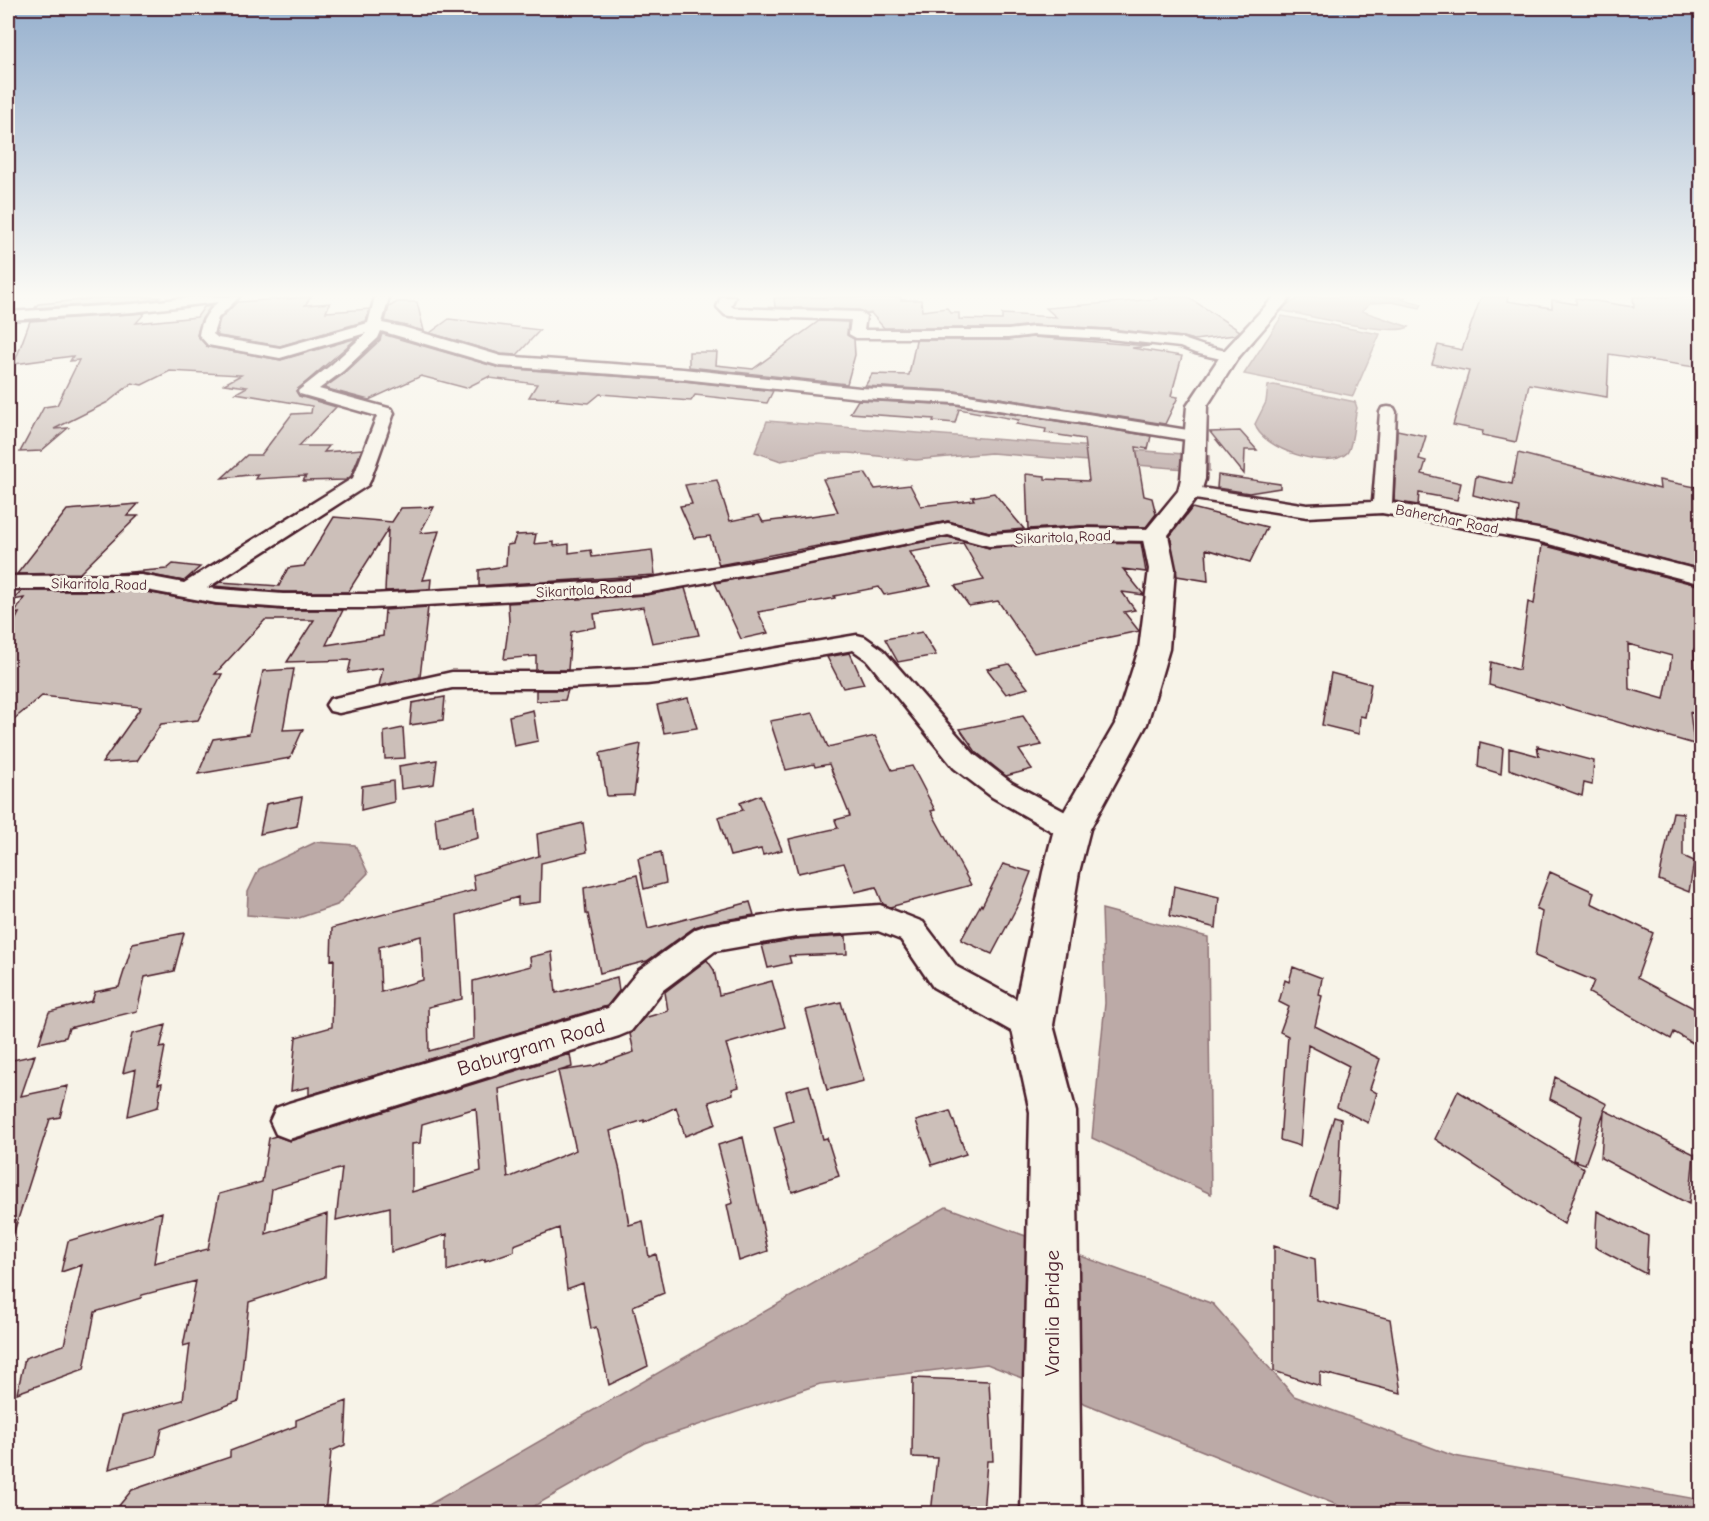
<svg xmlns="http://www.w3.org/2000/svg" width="1709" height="1521" viewBox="0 0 1709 1521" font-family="'Comic Neue',sans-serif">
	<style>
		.water { fill: #bcaaa7; stroke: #8e7275; stroke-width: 1.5 }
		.building { fill: #ccbfb9; stroke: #4a1f2b; stroke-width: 1.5; fill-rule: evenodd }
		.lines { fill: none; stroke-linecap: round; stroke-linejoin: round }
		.street-casing { stroke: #4a1f2b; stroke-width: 5 }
		.secondary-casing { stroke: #4a1f2b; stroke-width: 5 }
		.street { fill: #f7f3e8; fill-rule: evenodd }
		.secondary { fill: #f7f3e8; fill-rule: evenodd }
		.labels { text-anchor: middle; stroke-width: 6; stroke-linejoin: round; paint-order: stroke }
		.far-street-label { font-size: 15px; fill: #4a1f2b; stroke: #f7f3e8 }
		.near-street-label { font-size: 21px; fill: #4a1f2b; stroke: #f7f3e8 }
	</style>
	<rect width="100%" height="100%" fill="#f7f3e8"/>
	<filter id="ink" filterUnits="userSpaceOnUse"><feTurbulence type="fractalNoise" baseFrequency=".0167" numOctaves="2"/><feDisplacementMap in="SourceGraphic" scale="12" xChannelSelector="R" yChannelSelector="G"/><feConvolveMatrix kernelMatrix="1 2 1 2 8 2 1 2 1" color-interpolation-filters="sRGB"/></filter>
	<g filter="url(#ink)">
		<path class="water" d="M1301,297H1406L1402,299L1422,304L1420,308L1392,302L1371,303L1362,311L1409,327C1390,337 1304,314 1278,310Z
			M1282,316L1380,334L1353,396L1244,374Z
			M1274,385L1355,402L1357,408C1354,418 1353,447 1347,453C1329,471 1261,449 1255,424L1266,402L1268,386Z
			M767,421L1209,456V471L991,453L916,460L849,453H822L781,461L755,452Z
			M316,842L355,845L368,873L337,905L296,919L247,915L248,892L259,869Z
			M1102,909L1208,937L1211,1194L1092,1138L1105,1003Z
			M946,1207L1213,1304L1294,1396L1454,1456L1702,1500L1701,1514L1357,1513L987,1364L820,1384L645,1443L522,1513L413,1514Z"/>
		<path class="building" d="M113,297H160L158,299L133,302L35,308L38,304Z
			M311,297L305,305L330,303L326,312L370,309L366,321L280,346L219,336L216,333L220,319L237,302Z
			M820,297H901V300H921L922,311L947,308L951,313H959V319L1002,320V314L1056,317L1046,308L1157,299L1155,297H1188L1240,331L1235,335L1194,340L1183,337L1110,329L1033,325L1008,328H884L871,313L866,314L859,310L775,307L774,298Z
			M1481,297H1508L1507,301L1552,308V300L1576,304V298L1634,307L1633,297H1701V368L1609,354L1607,397L1529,384L1516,442L1482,435L1483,431L1453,425L1469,371L1432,364L1438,345L1462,350Z
			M397,302H417L424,331L385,321L389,307Z
			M211,306L201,320L197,335L208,347L281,360L357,338L296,391L299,396L336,407L299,446H329L324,452L362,449L351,476L346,480L303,481L306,476L255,479L258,474L222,478L247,455H261L292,414L311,413L312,406L236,393L247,387L224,384L241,375L170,371L142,385L132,383L108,402L54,429L68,428L41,451L20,452L44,407L57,405L79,360L70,361L73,356L14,364L30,321L145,313L136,323L197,317L204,307Z
			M449,319L540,330L517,355L501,354L430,333Z
			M819,321L848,322L847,335L854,339L855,355L847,384L689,367V352H717L716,365L753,369Z
			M382,334L500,368L683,381L773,391L767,403L695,395L691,401L600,394L589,403L556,400L558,398L529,397L537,384L489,378L490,376L466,388L421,376L369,400L324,388L345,373L380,340Z
			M1033,337L1149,346L1132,348L1182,356L1171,396L1178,397L1165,424L955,391L865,386L872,374L909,375L916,340H1008Z
			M858,400L955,405L1151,436L1148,449L1136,447L1144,496L1152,498L1156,514L1146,527L1081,526L1028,529L1026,474L1045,476V479L1089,481L1084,439L1045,433L1046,429L1016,424L1019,420L959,409L955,423L933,421L934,419L850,413Z
			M1397,430L1426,436L1419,459L1426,461L1422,474L1461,483L1457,500L1419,493L1418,505L1394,501Z
			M1240,431L1257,450H1245L1244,474L1210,432Z
			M1518,453L1660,489L1659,480L1701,488V569L1517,523L1519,507L1473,495L1476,476L1512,484Z
			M865,473L875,489L910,485L921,506L974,500L972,497L994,493L1024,529L989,532L948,521L719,565L710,536L694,538L680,506L692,504L685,485L717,480L730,521L759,515L763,522L811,516L838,512L823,479Z
			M1218,475L1280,484V488L1249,493L1217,488Z
			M138,504L127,516H138L80,573L17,574L67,510Z
			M434,507L420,533L439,531L423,580L431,579L430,589L385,591L388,529L348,592H283L214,586L220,582L279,586L288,568L304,566L334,517L392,522L401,508Z
			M1192,508L1267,527L1250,562L1206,549L1208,581L1177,576L1170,536Z
			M536,534L534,544L554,542V546L569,544V553L591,550L592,557L652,550L655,575L479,586V570L506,566L507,545L513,544L516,535Z
			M948,537L989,548L1081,542L1141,543L1146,572L1123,569L1144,595L1122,592L1135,610L1124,612L1139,631L1034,653L998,601L969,606L955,586L984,580L963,543L910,552L931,586L884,595L879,587L834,596L835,598L758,612L768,633L741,639L715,583Z
			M1542,545L1701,586V651L1694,649L1696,688L1701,690V716L1690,712L1694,744L1489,685L1491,662L1519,670L1528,602L1534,604ZM1628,644L1672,656L1664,699L1629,689Z
			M173,564L200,567L184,581L141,573H118L167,569Z
			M685,588L699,635L652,643L643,607L594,614L596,627L571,632L568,670H536V656L504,659L509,622L508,603L646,595Z
			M22,591H141L216,605L283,610H343L326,645L383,636L385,610L428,607L420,677L379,686L383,668L348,673L351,660L287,662L314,620H265L215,674H222L198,720L161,724L137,761L102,763L141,707L42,696L8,724V635L19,613L14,614L24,598L13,600Z
			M922,632L936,655L898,662L885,639Z
			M850,653L864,684L843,688L827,657Z
			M1009,664L1028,688L1006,694L987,669Z
			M294,669L283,730L303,729L290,758L198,774L213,739L249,734L263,671Z
			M1331,673L1371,684L1365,717L1360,716L1359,734L1322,725Z
			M536,690H568L565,700L536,701Z
			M445,697L443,720L410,725L412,703Z
			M688,698L697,728L664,733L657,705Z
			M533,710L538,741L514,746L509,716Z
			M813,713L828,747L875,736L892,770L912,766L935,810L931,811L971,885L890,907L883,904L876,887L855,892L844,863L798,873L789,839L838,828L835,820L850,816L829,764L815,767L814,764L786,770L770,721Z
			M1023,716L1042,745L1019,750L1032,769L1006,776L976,752L960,729Z
			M403,728L405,758L385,759L384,732Z
			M1480,742L1503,748L1501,774L1478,767Z
			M641,744L634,795L607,796L600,753Z
			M1537,746L1594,761L1592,785L1584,783L1582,796L1509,769V748L1539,756Z
			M437,760L434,784L401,789L399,766Z
			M393,781L394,802L361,810L362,786Z
			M760,795L782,850L763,855L761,849L730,856L718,817L743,810L740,803Z
			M302,797L297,826L260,834L266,804Z
			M475,807L478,838L438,849L435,817Z
			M1673,812L1683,813V856L1694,861L1689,892L1659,880Z
			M583,823L587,852L541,863L540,902L518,905V897L457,915L462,999L428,1007L429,1051L474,1039L473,981L531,966L530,957L552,952L556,993L617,977L619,991L607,1006L309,1095V1087L291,1091L296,1037L332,1027L334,959L331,960L332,928L475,890L473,875L539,856L537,834ZM421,936L423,980L381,992L379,947Z
			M661,852L666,883L644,889L638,858Z
			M1003,864L1031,872L1019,903L992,954L961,940L981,904L982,906Z
			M1550,872L1594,892L1591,903L1653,933L1637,978L1701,1012V1048L1674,1032L1671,1039L1589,993L1594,981L1535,956L1542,912L1536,909Z
			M637,875L648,929L750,902L754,915L707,923L695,927L647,961L600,973L588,914H586L584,888Z
			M1174,886L1219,897L1216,928L1170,916Z
			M184,933L174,971L145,977L137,1011L69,1028L66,1037L39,1043L49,1012L92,1001L95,992L119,987L133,943Z
			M846,936L847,954L789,956L791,963L768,968L762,945L796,939Z
			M707,960L714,970L719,995L772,981L785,1027L726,1044L739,1087L732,1089L733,1094L709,1102L716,1124L685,1136L676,1107L644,1122V1120L610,1131L620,1171L629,1225L643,1221L649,1257L656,1254L664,1293L633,1306L648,1366L609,1385L596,1327L591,1329L583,1283L567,1289L559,1228L514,1245V1251L485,1261V1259L447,1271V1234L391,1252L390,1207L336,1220L342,1168L272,1189L266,1234L327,1214L325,1277L249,1302L239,1401L162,1429L156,1456L109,1469L122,1416L183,1400L190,1344L183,1346L196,1281L142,1295L141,1298L95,1312L84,1369L17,1393L25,1358L64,1345L82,1265L61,1272L68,1241L162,1212L154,1263L208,1249L219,1194L262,1182L269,1138L276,1136L290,1141L570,1054L572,1067L559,1071L594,1066L634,1052L630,1034L644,1018L668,1011L665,992ZM558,1071L576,1150L508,1178L499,1089ZM476,1108L481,1171L412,1192V1144L420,1143L422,1124Z
			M1293,967L1322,978L1319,995L1322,996L1315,1026L1380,1059L1370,1089L1377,1093L1368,1123L1337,1107L1349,1066L1308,1045L1300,1146L1280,1140L1288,1036L1280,1032L1289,1007L1279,1002L1285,980L1289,982Z
			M841,1002L864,1081L827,1090L806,1010Z
			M166,1025L160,1048L165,1047L158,1084L162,1083L158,1107L128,1116L136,1069L123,1073L132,1034Z
			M35,1055L21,1096L68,1086L60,1117L50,1119L12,1238L8,1237V1061Z
			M1555,1077L1607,1104L1604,1110L1694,1154L1689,1204L1601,1158L1604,1112L1585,1164L1573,1160L1582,1116L1550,1099Z
			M809,1085L823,1139L827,1138L839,1176L792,1192L774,1127L793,1121L786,1091Z
			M1458,1091L1584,1168L1564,1224L1435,1139Z
			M950,1111L966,1154L932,1165L916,1121Z
			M1334,1117L1341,1119L1337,1207L1310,1197Z
			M743,1137L768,1251L739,1261L727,1205L733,1203L718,1145Z
			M1597,1211L1648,1236L1646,1274L1595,1247Z
			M1274,1246L1315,1259L1317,1300L1390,1319L1401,1393L1320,1372V1386L1274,1371Z
			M913,1378L989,1381L993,1461H987L983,1514H931L937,1458L912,1457Z
			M347,1401L345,1445L331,1451L325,1514H112L132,1490L230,1457V1451L296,1426V1420Z"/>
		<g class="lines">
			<g class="street-casing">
				<path id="street" d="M195,297H239L218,318L213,334L218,338L280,348L368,323L375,297H389L382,323L403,327L501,356L683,369L860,388L955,393L1194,431L1200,432L1203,436L1200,440L1194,441L955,403L860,398L683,379L500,366L381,331L378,338L343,371L319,389L392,409L394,413L370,481L368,485L207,588L283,594H372L646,579L770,559L948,523L989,534L1081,528L1155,529L1162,531L1165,535L1162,539L1155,541L1081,540L989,546L948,535L770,571L646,593L372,608H283L216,603L141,589H8V576L141,575L184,583L353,478L377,416L300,394L298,391L331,365L366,333L280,358L208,345L199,335C201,321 208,311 218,302L133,312L8,320V312L133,304Z
					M721,297H735L731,306L734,308L859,312L866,316L864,330H1008L1033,327L1110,331L1183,339L1204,346L1235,353L1238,356L1230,361L1195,353L1180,347L1110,339L1033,335L1008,338H856L849,334L851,320L730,316L725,315L717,307Z
					M1388,407L1394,408L1396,412L1392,503L1543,530L1702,571V584L1541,542L1382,513L1307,517L1189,498L1182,496L1179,492L1182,488L1189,486L1307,505L1373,502L1380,412L1382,408Z
					M857,635L865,637L883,650L974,754L1012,783L1082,821L1086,829L1082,837L1072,840L1062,837L992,797L954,768L867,660L853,650L702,677L647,684L565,688H452L339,713L330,711L326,705L330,699L339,697L452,672H565L647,668L702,661Z
					M880,905L923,922L957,967L1044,1014L1049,1025L1044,1036L1032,1041L1020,1036L933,987L901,940L878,931L796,937L715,951L663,990L631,1031L619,1036L289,1139L276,1134L270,1121L276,1108L289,1103L608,1008L639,970L696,929L707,925L796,911Z"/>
			</g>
			<g class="secondary-casing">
				<path id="secondary" d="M1274,297H1291L1237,359L1207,406L1205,479L1201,492L1168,535L1175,569L1169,649L1147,724L1090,829L1079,872L1053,1025L1076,1112L1081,1514H1021L1030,1112L1011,1025L1043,872L1054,829L1115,724L1139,649L1149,569L1142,535L1178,491L1181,479L1187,406L1223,352Z"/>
			</g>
			<use href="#street" class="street"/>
			<use href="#secondary" class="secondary"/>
		</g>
	</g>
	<linearGradient id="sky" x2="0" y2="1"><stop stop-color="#96b0ce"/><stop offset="0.58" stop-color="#fbfaf5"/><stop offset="1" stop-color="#fbfaf5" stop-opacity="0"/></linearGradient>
	<rect width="1709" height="510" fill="url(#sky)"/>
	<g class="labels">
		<g class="far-street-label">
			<text transform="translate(1447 519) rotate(11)" y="5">Baherchar Road</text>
			<text transform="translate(1063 537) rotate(-2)" y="5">Sikaritola Road</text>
			<text transform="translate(99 584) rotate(1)" y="5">Sikaritola Road</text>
			<text transform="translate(584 590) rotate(-3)" y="5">Sikaritola Road</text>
		</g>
		<g class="near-street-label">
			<text transform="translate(531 1047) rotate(-17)" y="7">Baburgram Road</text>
			<text transform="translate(1052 1313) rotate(-90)" y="7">Varalia Bridge</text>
		</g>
	</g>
	<rect width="1709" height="1521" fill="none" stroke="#f7f3e8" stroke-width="30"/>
	<rect x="15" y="15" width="1679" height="1491" fill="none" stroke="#4a1f2b" stroke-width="2" filter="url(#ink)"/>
</svg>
